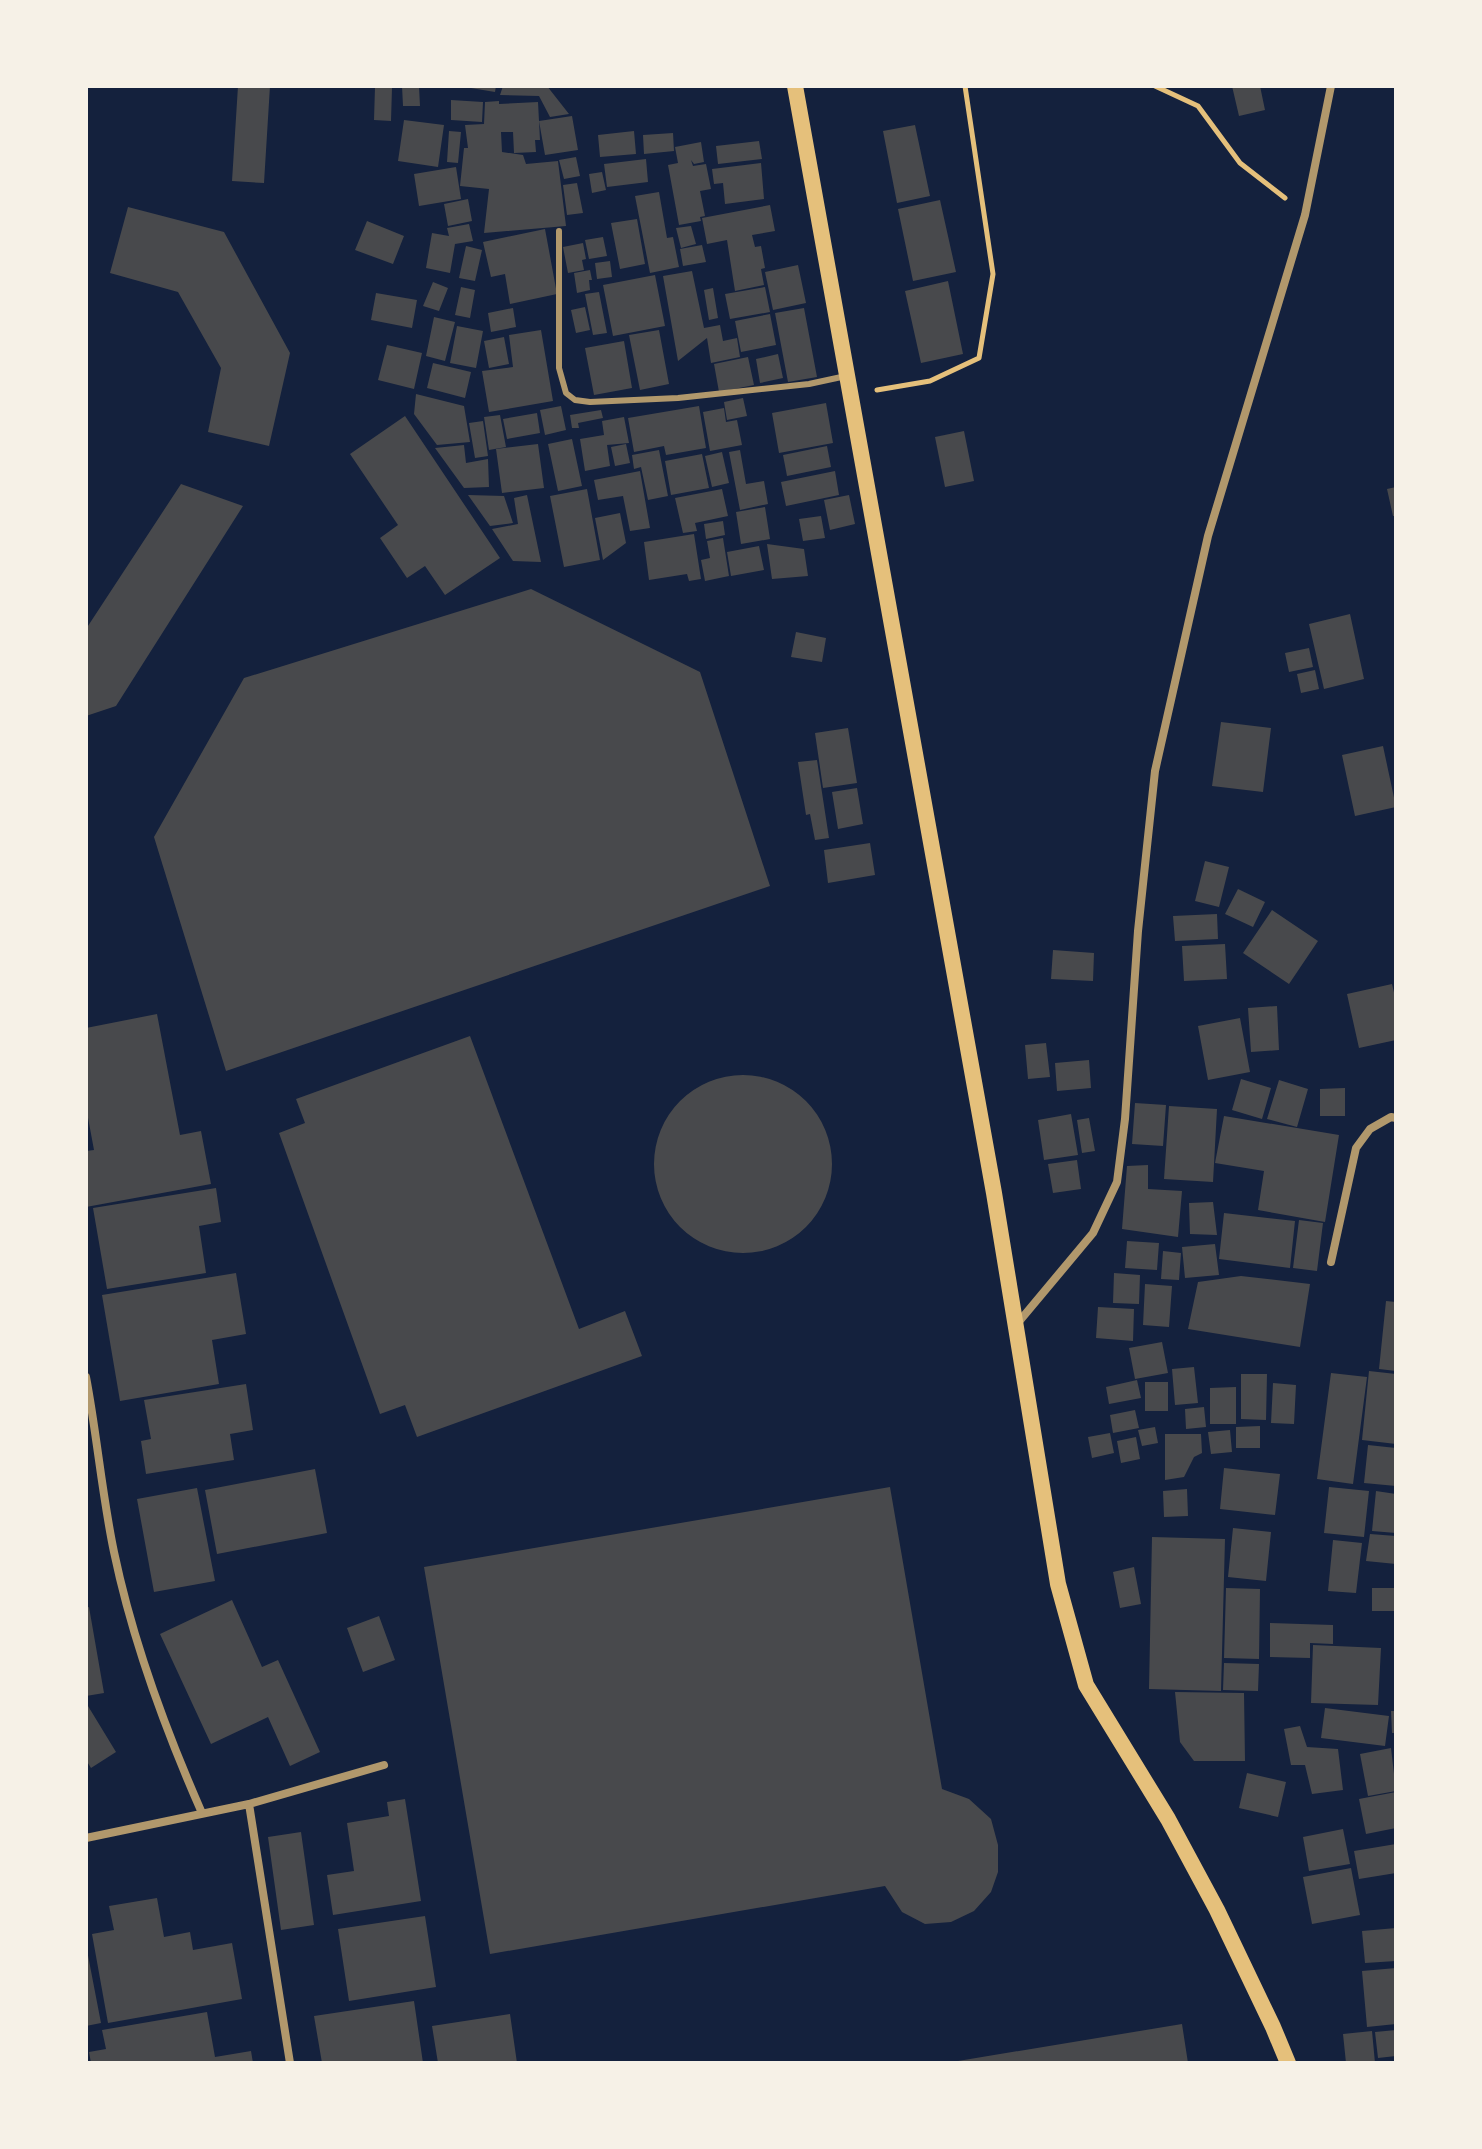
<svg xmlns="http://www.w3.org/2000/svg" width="1482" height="2149" viewBox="0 0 1482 2149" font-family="'DM Sans',sans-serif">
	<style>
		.building { fill: #48494c }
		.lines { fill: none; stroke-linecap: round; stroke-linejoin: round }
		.path { stroke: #e5c07b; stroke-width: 5 }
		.service { stroke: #b1986c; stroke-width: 6 }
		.minor { stroke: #b1986c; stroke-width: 8 }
		.secondary { stroke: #e5c07b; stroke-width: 16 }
	</style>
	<rect width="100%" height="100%" fill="#14213d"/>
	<path class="building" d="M238,86H270L264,183L232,181Z
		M402,86H419L420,106H403Z
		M459,86H496L495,92Z
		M503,86H547L569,114L550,117L539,96L500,95Z
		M1232,86H1260L1265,110L1239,116Z
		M375,87L392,88L391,121L374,120Z
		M451,100L483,102L482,122L451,120Z
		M499,101V104L538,102L540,140H535L536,152L514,153L513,132H501L502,152L523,155L526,164L558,161L566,226L484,233L489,189L460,186L464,148H468L465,125L484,124L485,102Z
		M572,116L578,150L545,155L539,121Z
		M404,120L444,125L438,167L398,161Z
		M915,125L930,196L897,203L883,131Z
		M449,131L461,132L458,163L447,162Z
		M634,131L636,154L600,157L598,135Z
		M673,133L674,151L644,154L643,135Z
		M759,141L762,159L718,164L716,146Z
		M701,142L704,162L694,164L691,160L693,166L706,164L711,189L700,191L705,216L700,217L701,221L679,225L668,165L678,163L675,147Z
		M576,157L580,176L564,179L559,160Z
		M646,159L648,182L607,187L604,164Z
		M761,163L764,199L725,204L723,183L714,184L712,169Z
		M456,167L461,199L419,206L414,174Z
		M602,172L606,190L592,193L589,174Z
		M577,183L583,213L567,215L563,185Z
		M659,192L667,238L673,237L679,267L650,273L635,196Z
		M468,199L472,221L448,226L444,204Z
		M940,200L956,272L913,281L898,209Z
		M770,205L775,231L752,235L755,247L761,246L765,268L761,269L764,285L735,291L727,240L707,244L702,218Z
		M128,207L224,232L290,353L269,446L208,432L221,368L178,292L110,273Z
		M637,219L645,264L620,269L611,223Z
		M367,221L404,236L393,264L355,250Z
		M469,224L473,241L455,244L450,273L426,268L432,233L449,236L447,228Z
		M691,226L696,244L681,248L676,228Z
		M545,229L557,294L510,304L505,274L491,277L483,242Z
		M603,237L607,256L589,259L585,240Z
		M583,243L586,259L582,260L584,270L568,273L563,247Z
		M702,245L706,262L683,266L680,249Z
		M466,246L482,250L475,281L459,278Z
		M610,261L612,277L597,279L595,263Z
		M798,265L806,303L773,310L765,272Z
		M590,270L592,280H589L590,290L577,293L574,273Z
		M692,271L704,328L720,325L723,341L737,338L740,357L711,363L707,338L678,361L663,276Z
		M655,275L665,326L613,336L603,285Z
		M948,281L963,354L921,363L905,291Z
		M433,282L448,288L439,311L423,306Z
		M461,287L475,290L470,318L455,315Z
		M765,287L770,312L730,319L725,294Z
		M713,288L718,318L709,320L704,290Z
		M599,292L607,333L593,335L585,294Z
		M376,293L417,300L412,328L371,320Z
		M585,307L590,330L576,333L571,310Z
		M513,308L516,327L491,332L488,313Z
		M804,308L817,377L788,382L775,313Z
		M770,314L776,345L741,352L735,321Z
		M434,317L455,322L445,361L426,356Z
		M457,326L483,331L476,368L450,363Z
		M541,330L553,401L489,412L482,371L513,367L509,335Z
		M659,330L669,384L640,390L629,335Z
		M504,337L509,364L489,368L484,341Z
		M624,341L632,388L594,395L585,348Z
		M387,345L422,353L414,389L378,380Z
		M778,354L783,378L760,383L756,359Z
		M748,357L754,385L719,392L714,364Z
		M433,363L471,372L465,398L427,388Z
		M416,394L464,406L470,442L437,445L414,414Z
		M743,398L747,416L727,420L724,402Z
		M826,403L833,443L779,453L772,413Z
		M561,406L566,430L545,435L540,410Z
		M699,406L706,448L666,455L664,446L634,452L628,418Z
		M724,408L726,422L737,420L742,445L710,451L703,412Z
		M601,410L603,418L578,423L579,428H572L570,415Z
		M537,413L540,433L507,439L503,419Z
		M500,415L506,447L489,450L484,417Z
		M405,416L500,558L445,595L425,566L407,578L380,538L398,525L350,454Z
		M624,417L629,443L607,445L610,466L585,471L580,439L604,435L602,421Z
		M483,421L488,456L475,458L469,423Z
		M964,431L974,481L945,487L935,437Z
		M572,439L582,486L558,491L548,444Z
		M538,444L544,488L502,493L496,449Z
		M626,444L630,463L615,466L611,447Z
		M464,445L466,463L488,459L489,487L464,488L435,448Z
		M827,446L831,467L787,476L783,455Z
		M659,450L668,496L648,500L641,467L634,469L632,455Z
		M740,450L746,484L764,481L768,504L740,510L729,452Z
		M722,452L729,483L712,487L705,456Z
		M702,454L709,488L671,495L665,461Z
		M640,471L650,528L630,531L623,496L598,500L594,480Z
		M835,471L839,495L786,506L781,482Z
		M181,484L243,506L116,706L86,716V629Z
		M1396,487V516H1393L1387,489Z
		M587,489L600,560L564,567L550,496Z
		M722,489L728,516L695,523L697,531L683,533L675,498Z
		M468,495L504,496L513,523L490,526Z
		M527,495L541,562L513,561L492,529L518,524L514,498Z
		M849,495L855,524L830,530L824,500Z
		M765,507L770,539L741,544L736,512Z
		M620,513L626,543L603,560L595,518Z
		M821,516L825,538L803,541L799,519Z
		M723,521L725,535L706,539L704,524Z
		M694,534L701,579L689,581L687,574L649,580L644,542Z
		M723,538L729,576L705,581L701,560L710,558L707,541Z
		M767,544L804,549L808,576L772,579Z
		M759,546L764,570L731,576L727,552Z
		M531,589L700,672L770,886L226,1071L154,837L244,678Z
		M1350,614L1364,679L1324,689L1309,624Z
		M796,632L826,638L822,662L791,657Z
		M1309,648L1313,667L1289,672L1285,653Z
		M1315,670L1319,689L1301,693L1297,674Z
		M1221,722L1271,728L1263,792L1212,786Z
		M848,728L857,783L823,788L815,733Z
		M1383,746L1396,807L1355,816L1342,755Z
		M817,760L829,838L815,840L810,814L806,815L798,762Z
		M857,788L863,824L838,829L832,792Z
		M870,843L875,875L828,883L824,850Z
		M1205,861L1229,867L1219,907L1195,901Z
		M1238,889L1265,902L1253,927L1225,914Z
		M1272,910L1318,941L1289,984L1243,953Z
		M1217,914L1218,939L1175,941L1173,916Z
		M1225,944L1227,979L1184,981L1182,946Z
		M1053,950L1094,953L1093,981L1051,979Z
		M1392,984L1396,1001V1040L1359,1048L1347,994Z
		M1277,1006L1279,1050L1251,1052L1248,1008Z
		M157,1014L180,1135L201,1131L211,1184L86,1207V1151L94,1150L86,1107V1028Z
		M1240,1018L1250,1072L1208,1080L1198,1026Z
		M470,1036L579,1329L625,1311L642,1356L417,1437L405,1405L380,1414L279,1133L305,1123L296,1099Z
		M1046,1043L1050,1077L1028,1079L1025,1045Z
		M1089,1060L1091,1088L1057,1091L1055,1063Z
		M654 1164a89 89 0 1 1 178 0a89 89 0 1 1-178 0Z
		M1241,1079L1271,1088L1262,1119L1232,1110Z
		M1279,1080L1308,1089L1297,1127L1267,1119Z
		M1345,1088V1116H1320V1089Z
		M1135,1103L1166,1105L1163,1146L1132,1144Z
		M1169,1106L1217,1109L1213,1182L1164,1179Z
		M1071,1114L1078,1155L1044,1160L1038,1120Z
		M1224,1116L1339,1135L1325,1222L1258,1210L1264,1171L1215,1163Z
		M1089,1118L1095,1151L1082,1153L1077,1120Z
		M1077,1160L1081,1189L1053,1193L1048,1164Z
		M1148,1165V1189L1182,1191L1178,1237L1122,1229L1127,1166Z
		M216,1188L221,1222L199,1226L206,1273L107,1289L93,1208Z
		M1213,1202L1217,1235L1190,1234L1189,1203Z
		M1224,1213L1295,1221L1290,1268L1219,1259Z
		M1299,1220L1323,1223L1317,1271L1293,1268Z
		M1127,1241L1159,1243L1157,1270L1125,1268Z
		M1215,1244L1219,1275L1185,1278L1182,1247Z
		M1163,1251L1181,1253L1179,1280L1161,1279Z
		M236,1273L246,1334L212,1340L219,1384L120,1401L102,1295Z
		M1114,1273L1140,1275L1139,1304L1113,1303Z
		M1241,1276L1310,1284L1300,1347L1188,1329L1198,1282Z
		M1145,1284L1172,1286L1169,1327L1143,1325Z
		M1386,1301L1396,1302V1371L1379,1369Z
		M1098,1307L1134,1309L1133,1341L1096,1338Z
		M1162,1342L1168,1373L1135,1379L1129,1348Z
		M1194,1367L1198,1403L1175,1405L1172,1369Z
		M1369,1371L1396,1374V1444L1362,1440Z
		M1331,1373L1367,1377L1353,1484L1317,1479Z
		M1241,1374H1267L1266,1420L1241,1419Z
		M1137,1380L1141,1398L1109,1404L1106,1387Z
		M1145,1382H1168V1411H1145Z
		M1273,1383L1296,1385L1294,1424L1271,1423Z
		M246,1384L253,1430L230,1434L234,1460L146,1474L141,1441L151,1439L144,1400Z
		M1236,1387V1424H1210V1388Z
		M1204,1407L1206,1427L1186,1429L1185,1409Z
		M1135,1410L1139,1428L1113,1433L1110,1415Z
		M1260,1426V1448H1236V1427Z
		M1155,1427L1158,1443L1142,1446L1138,1430Z
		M1230,1430L1232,1452L1211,1454L1208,1432Z
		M1110,1433L1114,1453L1092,1458L1088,1437Z
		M1165,1434H1201L1202,1453L1194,1457L1184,1477L1165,1480Z
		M1136,1437L1140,1459L1121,1463L1117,1441Z
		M1368,1445L1396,1448V1486L1364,1483Z
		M1224,1468L1280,1474L1275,1515L1220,1509Z
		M315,1469L327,1533L217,1554L205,1490Z
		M890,1487L942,1789L969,1799L991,1819L998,1845V1872L991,1892L974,1911L951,1922L925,1924L902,1912L885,1886L490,1954L424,1567Z
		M1329,1487L1369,1491L1364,1537L1324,1533Z
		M197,1488L215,1581L154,1592L137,1499Z
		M1187,1489L1188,1516L1164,1517L1163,1491Z
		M1376,1491L1396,1494V1533L1372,1531Z
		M1233,1528L1271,1532L1266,1581L1228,1577Z
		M1370,1534L1396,1536V1564L1366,1561Z
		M1152,1537L1225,1539L1221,1691L1149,1689Z
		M1333,1540L1362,1543L1356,1593L1328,1591Z
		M1134,1567L1141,1604L1120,1608L1113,1572Z
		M1226,1588L1260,1589L1259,1659L1224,1658Z
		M1372,1588H1396V1611H1372Z
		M232,1600L262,1667L278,1660L320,1752L290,1766L268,1717L211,1744L160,1634Z
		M89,1607L104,1693L86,1696V1608Z
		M379,1616L395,1660L363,1672L347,1628Z
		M1270,1623L1333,1625V1644L1310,1643V1658L1270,1657Z
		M1313,1645L1381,1648L1378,1705L1311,1703Z
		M1224,1663L1259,1664L1258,1691L1223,1690Z
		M1175,1692L1244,1693L1245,1761H1194L1180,1742Z
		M88,1706L116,1752L91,1768L86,1760Z
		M1325,1708L1389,1716L1385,1746L1321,1738Z
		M1391,1711H1396V1733H1392Z
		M1300,1726L1307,1747L1338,1749L1343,1790L1312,1794L1305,1765H1291L1284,1729Z
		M1391,1748L1396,1791L1368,1796L1360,1754Z
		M1247,1773L1286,1782L1278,1817L1239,1808Z
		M1396,1792V1828L1366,1834L1359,1799Z
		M405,1799L421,1901L333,1915L327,1875L354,1871L347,1823L389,1816L387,1802Z
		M1343,1829L1350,1864L1309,1871L1303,1837Z
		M301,1832L314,1925L281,1930L268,1837Z
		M1396,1844V1873L1359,1879L1354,1851Z
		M1351,1868L1360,1915L1312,1924L1303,1877Z
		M157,1898L164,1937L190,1932L193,1950L232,1943L242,1999L108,2023L92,1934L114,1930L109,1906Z
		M425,1916L436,1987L349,2001L338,1929Z
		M1396,1928V1961L1365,1963L1362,1931Z
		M86,1945L101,2023L86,2026Z
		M1396,1968V2024L1367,2027L1362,1971Z
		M414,2001L423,2063H322L314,2016Z
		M207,2012L215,2057L251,2051L253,2063H91L89,2052L106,2049L102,2030Z
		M510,2014L517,2063H438L432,2026Z
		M1182,2024L1188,2063H958V2061Z
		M1396,2030V2056L1378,2058L1375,2032Z
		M1372,2031L1375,2063H1346L1343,2034Z"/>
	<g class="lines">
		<path class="path" d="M1155,86L1198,106L1240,163L1285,198
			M877,390L930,381L979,358L993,274L965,86"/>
		<path class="service" d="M559,231V368L566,393L575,400L590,402L678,398L809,384L846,376"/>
		<path class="minor" d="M1331,1262L1356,1148L1370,1129L1391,1117L1396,1118
			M1017,1324L1093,1233L1117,1182L1125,1119L1138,931L1155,771L1208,536L1305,215L1331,86
			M86,1377C97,1435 102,1495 114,1552C133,1643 165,1729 202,1813
			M249,1804L290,2063
			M86,1838L249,1804L384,1765"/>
		<path class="secondary" d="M795,86L994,1193L1058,1584L1086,1685L1168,1819L1217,1910L1273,2027L1288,2063"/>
	</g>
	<rect width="1482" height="2149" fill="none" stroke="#f6f1e7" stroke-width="176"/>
</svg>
